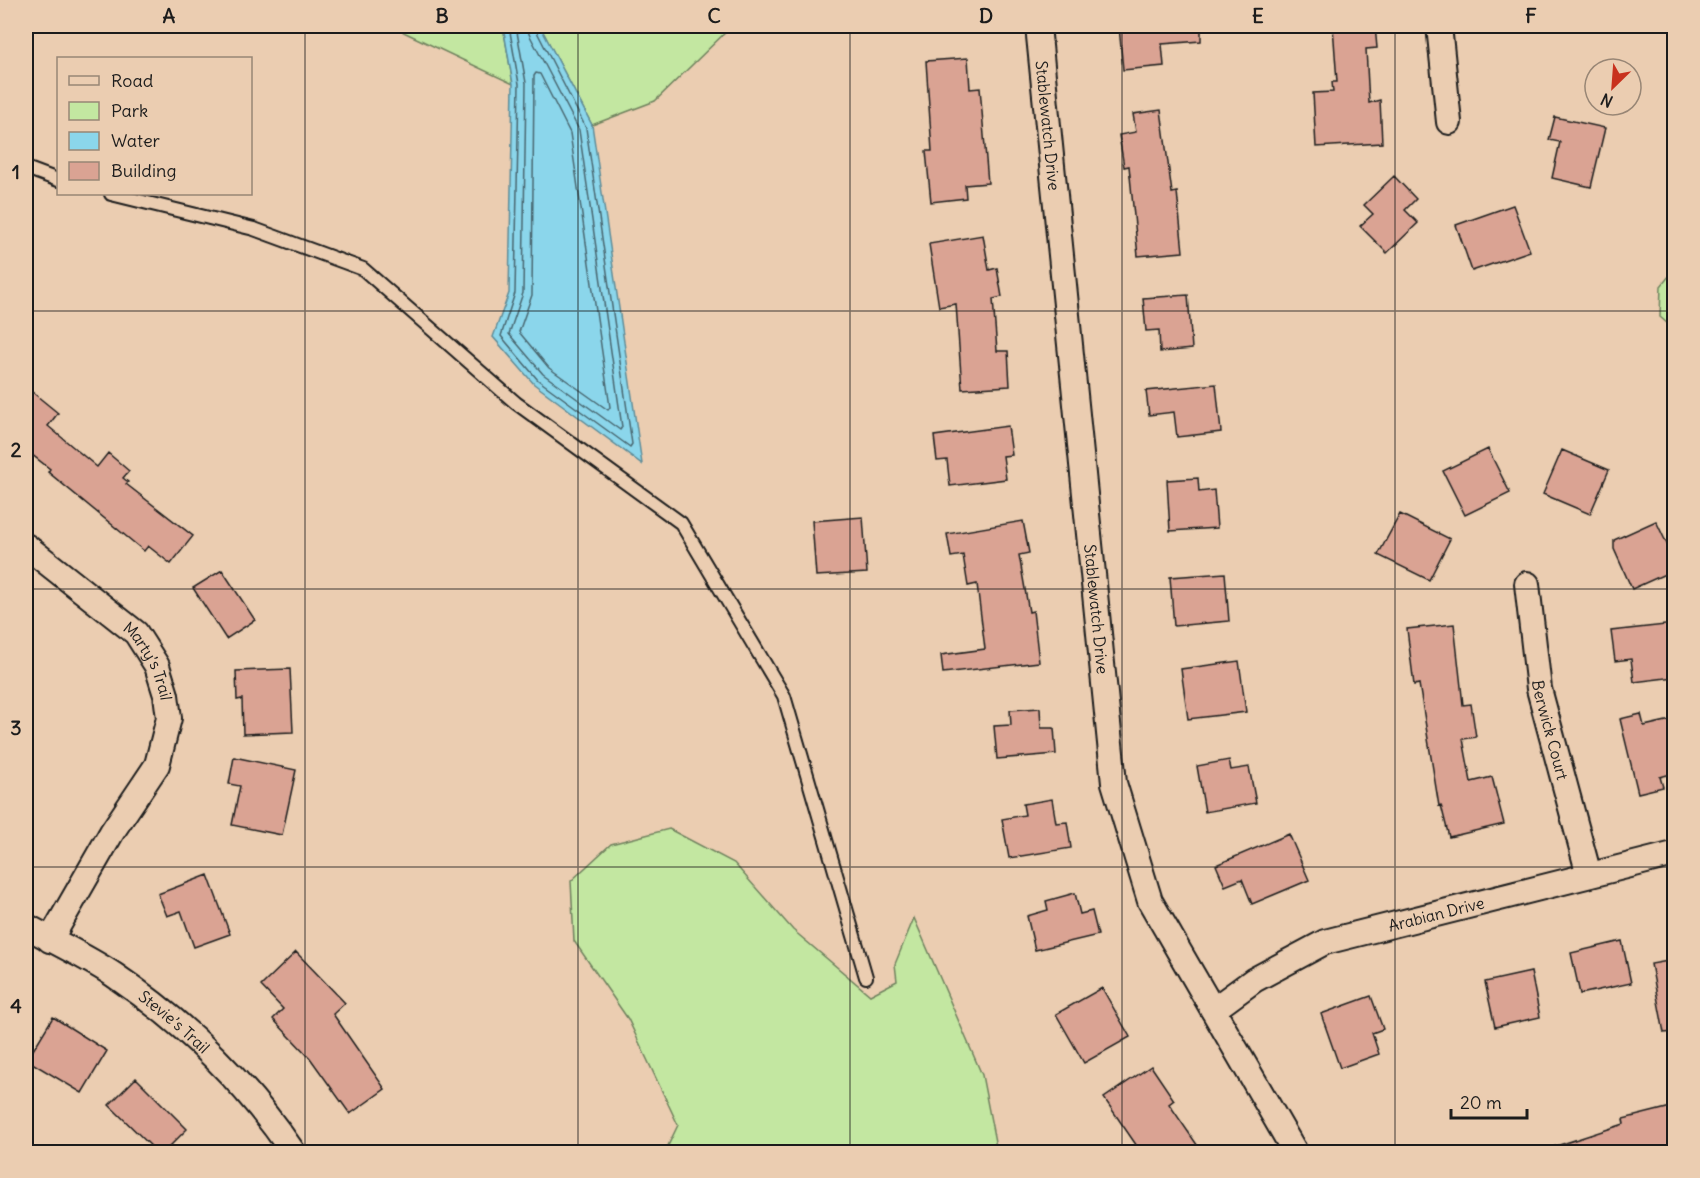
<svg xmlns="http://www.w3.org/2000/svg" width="1700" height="1178" viewBox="0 0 1700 1178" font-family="Delius,sans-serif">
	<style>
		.green { fill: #c3e7a1; stroke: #70825e; stroke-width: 1.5 }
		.water { fill: #8bd6eb; stroke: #5f8c98; stroke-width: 1.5 }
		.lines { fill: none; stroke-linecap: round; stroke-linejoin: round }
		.shore { stroke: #48666f; stroke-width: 1.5 }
		.building { fill: #daa393; stroke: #1c1c1c; stroke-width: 1.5 }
		.lane-casing { stroke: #1c1c1c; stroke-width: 16 }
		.street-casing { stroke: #1c1c1c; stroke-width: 28 }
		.lane { stroke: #ebcdb1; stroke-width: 12 }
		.street { stroke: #ebcdb1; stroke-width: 24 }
		.grid { fill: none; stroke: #1c1c1c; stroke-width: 1.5; stroke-opacity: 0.55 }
		.labels { text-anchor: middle; stroke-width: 6; stroke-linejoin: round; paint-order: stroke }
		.street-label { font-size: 16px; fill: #1c1c1c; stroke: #ebcdb1 }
		.neatline { fill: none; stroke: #1c1c1c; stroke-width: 2 }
		.grid-label { font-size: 20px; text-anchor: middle; font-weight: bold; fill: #1c1c1c }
	</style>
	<rect width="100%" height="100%" fill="#ebcdb1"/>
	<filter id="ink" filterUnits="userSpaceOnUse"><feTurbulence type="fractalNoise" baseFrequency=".0167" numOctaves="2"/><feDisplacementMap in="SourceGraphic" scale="12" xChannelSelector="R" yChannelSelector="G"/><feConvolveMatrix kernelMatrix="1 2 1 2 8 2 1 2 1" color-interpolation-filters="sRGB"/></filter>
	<g filter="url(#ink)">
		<path class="green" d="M391,26H503L513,84Z
			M540,26H732L655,101L592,125Z
			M1674,270V329L1660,317L1661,286Z
			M669,829L734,863L793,930L870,995L897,981L895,964L914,918L982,1075L997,1152H665L678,1125L628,1019L574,941L571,881L611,844Z"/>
		<path class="water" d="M503,26H540L592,125L642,464L534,384L493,337L509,293L513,84Z"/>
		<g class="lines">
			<path class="shore" d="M509,26L519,84L515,293L501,336L538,380L630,447L632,444L586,128L536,30L535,26
				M516,26L526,83L523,293L509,334L543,374L620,430L622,427L579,130L529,34L528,26
				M536,73L540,74L570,133L610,407L608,410L549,368L519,332L532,295L534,76Z"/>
		</g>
		<path class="building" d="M1119,26H1201V41L1162,44L1164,66L1123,70Z
			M1333,26H1375L1377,48L1366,49L1369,103L1380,100L1382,143L1316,147L1313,93L1333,92L1332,82H1337Z
			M968,58L970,89L980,88L988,183L965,185L966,198L931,202L926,151H932L926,61Z
			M1161,110L1172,193L1177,192L1183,252L1138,256L1129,166L1124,167L1119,135L1136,132L1133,114Z
			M1555,117L1605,128L1591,187L1552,178L1560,142L1549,140Z
			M1394,176L1416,199L1405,210L1418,223L1387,253L1360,226L1373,214L1364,205Z
			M1513,205L1530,251L1472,271L1456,225Z
			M983,235L989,270L997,268L1002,297L993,299L997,351H1008L1010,386L962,389L956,304L939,307L929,244Z
			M1188,295L1192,349L1160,352L1159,330L1146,331L1143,298Z
			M1216,384L1221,432L1177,437L1174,412L1149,415L1146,391Z
			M26,387L58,413L48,426L97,467L108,453L129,471L123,478L128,482L126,484L193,536L171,564L148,546L144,551L48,472L50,469L27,451L26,453Z
			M1008,426L1012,455L1003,456L1006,479L950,486L947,460L937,461L934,436Z
			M1488,449L1510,493L1465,515L1443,471Z
			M1562,450L1609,470L1590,514L1543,494Z
			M1198,478L1199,492L1214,490L1217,528L1170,531L1167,480Z
			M1400,514L1450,539L1429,580L1378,555Z
			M863,517L867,573L816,576L812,521Z
			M1023,521L1029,553L1019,555L1029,612L1033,611L1039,662L943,673L941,655L985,649L977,584L968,586L963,555L951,557L947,534Z
			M1656,521L1674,559V570L1632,589L1614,549V540Z
			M222,570L255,620L226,639L193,588Z
			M1225,573L1229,621L1174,626L1170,577Z
			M1454,624L1463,705L1471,704L1476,737L1463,739L1471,782L1492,777L1504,824L1449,837L1441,805L1439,806L1419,684L1414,685L1407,629Z
			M1674,624V677L1634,682L1631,659L1615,661L1611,631Z
			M1239,661L1246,712L1188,719L1181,669Z
			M290,669L293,732L243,734L242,699L237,700L236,671Z
			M1040,708L1041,728H1054L1056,754L997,759L994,726L1011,725L1010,710Z
			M1641,714L1644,726L1671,720L1674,734V773L1660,777L1663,787L1638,793L1620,719Z
			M234,757L296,770L282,835L232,825L240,786L229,784Z
			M1229,760L1231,770L1249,767L1256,803L1205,812L1197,766Z
			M1052,799L1056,823L1067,822L1071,848L1009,858L1002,819L1025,815L1023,804Z
			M1289,834L1309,880L1252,904L1242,879L1225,886L1216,865Z
			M208,875L230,934L194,947L181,911L167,916L158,894Z
			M1075,893L1080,914L1092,911L1098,935L1035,950L1027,916L1048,910L1046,901Z
			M1622,941L1631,983L1580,994L1571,953Z
			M296,952L345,1003L333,1014L385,1089L350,1114L310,1058L273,1019L283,1009L261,986Z
			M1674,960V1032L1664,1033L1651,964Z
			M1531,972L1540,1017L1495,1027L1485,982Z
			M1102,988L1130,1037L1084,1063L1056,1014Z
			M1371,996L1383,1029L1372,1033L1379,1054L1340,1068L1321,1014Z
			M53,1017L107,1051L82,1093L27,1060Z
			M1151,1066L1174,1100L1169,1104L1202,1152H1141L1104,1098Z
			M136,1078L187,1129L164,1152H157L109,1105Z
			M1671,1107L1674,1121V1152H1551L1550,1148L1624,1124L1623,1119Z"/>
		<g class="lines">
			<g class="lane-casing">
				<path id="lane" d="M26,168L58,180
					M111,194L254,229L363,269L516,403L681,523L784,696L866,977"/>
			</g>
			<g class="street-casing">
				<g id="street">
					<path id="s1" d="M1038,26L1114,783L1150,901L1295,1152"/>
					<path d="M1439,26L1449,122"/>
					<path id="s2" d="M26,546L136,633L157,666L166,695L169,718L157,765L112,832L50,940"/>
					<path id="s3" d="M1527,584L1539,689L1589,875"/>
					<path id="s4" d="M26,926C55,942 87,957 114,975C185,1023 245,1082 293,1152"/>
					<path id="s5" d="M1213,1010L1254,980L1325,942L1674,854"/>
				</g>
			</g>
			<use href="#lane" class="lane"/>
			<use href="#street" class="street"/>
		</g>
	</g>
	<path class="grid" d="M305,26V1152M578,26V1152M850,26V1152M1122,26V1152M1395,26V1152M26,311H1674M26,589H1674M26,867H1674"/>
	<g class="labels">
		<g class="street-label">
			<text dy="6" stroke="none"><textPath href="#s1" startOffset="100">Stablewatch Drive</textPath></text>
			<text dy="6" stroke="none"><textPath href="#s1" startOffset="586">Stablewatch Drive</textPath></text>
			<text dy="6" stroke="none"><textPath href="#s2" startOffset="171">Marty’s Trail</textPath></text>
			<text dy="6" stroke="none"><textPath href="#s3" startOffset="148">Berwick Court</textPath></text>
			<text dy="6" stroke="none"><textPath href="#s5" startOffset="246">Arabian Drive</textPath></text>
			<text dy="6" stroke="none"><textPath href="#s4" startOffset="177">Stevie’s Trail</textPath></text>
		</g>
	</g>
	<rect width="1700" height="1178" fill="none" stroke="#ebcdb1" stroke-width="66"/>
	<rect x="57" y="57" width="195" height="138" fill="#ebcdb1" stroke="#988675" stroke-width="1.5"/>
	<rect x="69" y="76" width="30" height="9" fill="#ebcdb1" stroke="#988675" stroke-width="1.5"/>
	<text x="111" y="87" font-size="18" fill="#1c1c1c">Road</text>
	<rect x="69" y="102" width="30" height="18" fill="#c3e7a1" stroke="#988675" stroke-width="1.5"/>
	<text x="111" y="117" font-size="18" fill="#1c1c1c">Park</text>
	<rect x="69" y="132" width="30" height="18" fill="#8bd6eb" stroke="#988675" stroke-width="1.5"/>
	<text x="111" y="147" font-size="18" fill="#1c1c1c">Water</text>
	<rect x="69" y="162" width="30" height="18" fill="#daa393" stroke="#988675" stroke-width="1.5"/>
	<text x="111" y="177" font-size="18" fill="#1c1c1c">Building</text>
	<g transform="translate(1613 87) rotate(205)"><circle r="28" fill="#ebcdb1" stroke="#988675" stroke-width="1.5"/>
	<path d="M0-4.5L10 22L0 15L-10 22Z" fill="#c8321e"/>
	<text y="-9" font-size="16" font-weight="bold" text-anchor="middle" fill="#1c1c1c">N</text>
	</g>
	<path d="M1451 1109v9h76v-9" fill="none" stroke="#1c1c1c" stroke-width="3"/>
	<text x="1460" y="1109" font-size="18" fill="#1c1c1c" stroke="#ebcdb1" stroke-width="4.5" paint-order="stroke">20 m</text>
	<rect x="33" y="33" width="1634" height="1112" class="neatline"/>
	<g class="grid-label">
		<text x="169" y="23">A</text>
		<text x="442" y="23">B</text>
		<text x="714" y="23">C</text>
		<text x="986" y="23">D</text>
		<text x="1258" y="23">E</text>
		<text x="1531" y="23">F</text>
		<text x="16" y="179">1</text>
		<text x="16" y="457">2</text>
		<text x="16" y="735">3</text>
		<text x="16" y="1013">4</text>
	</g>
</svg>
